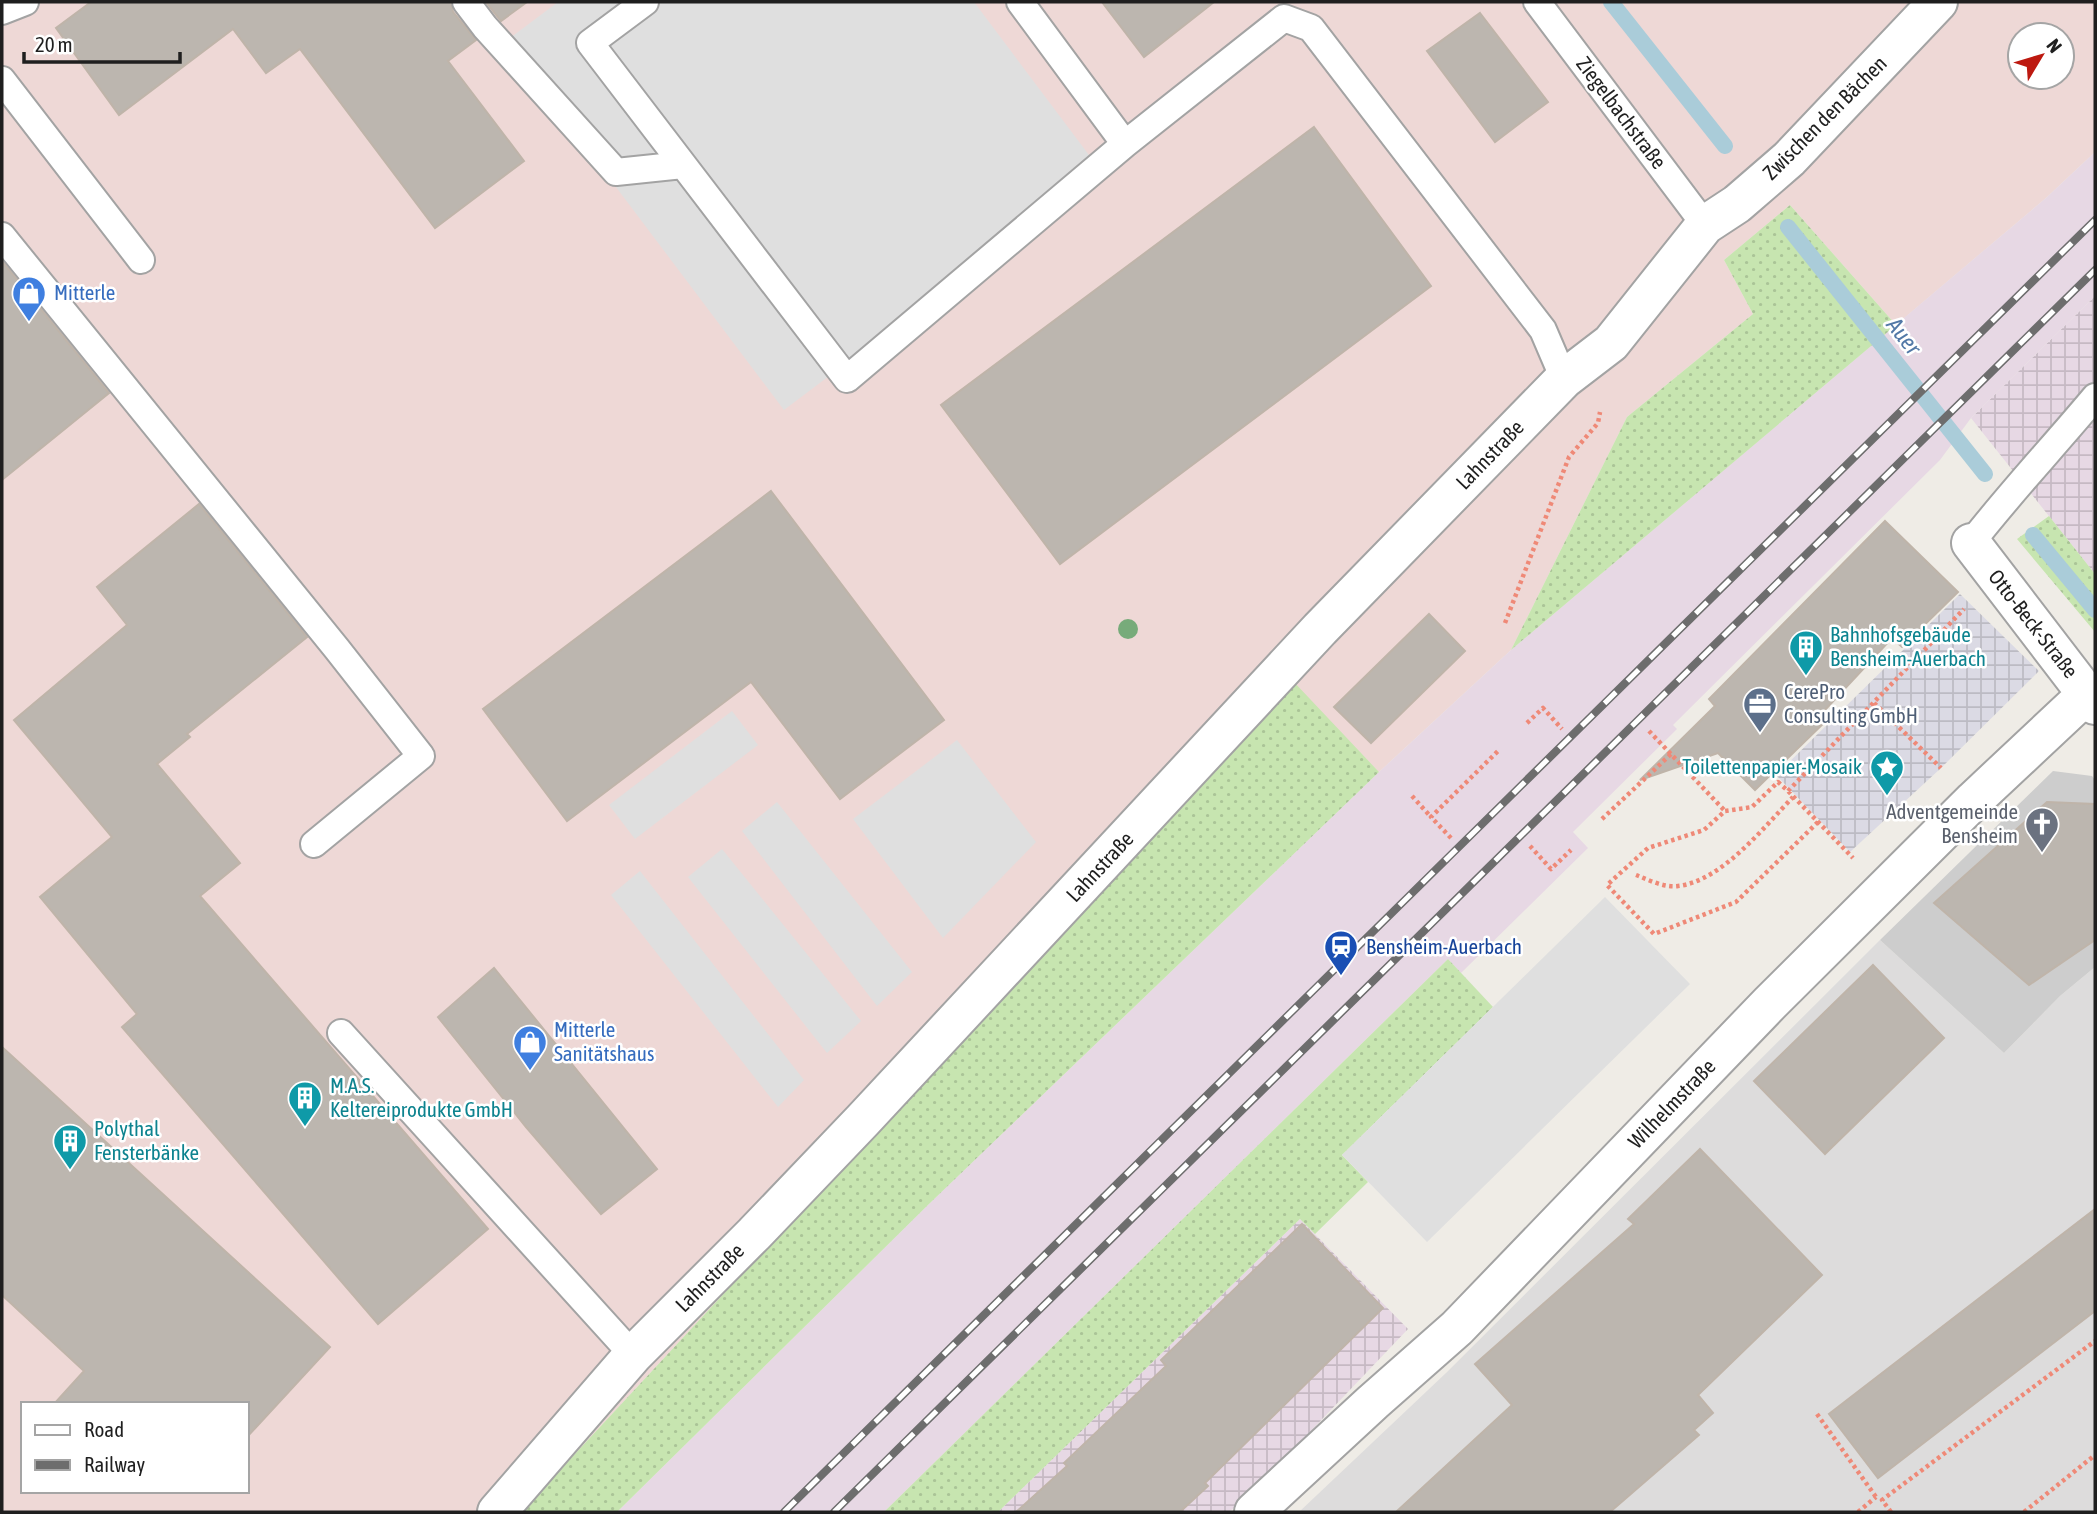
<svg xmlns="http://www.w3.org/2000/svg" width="2097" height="1514" viewBox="0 0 2097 1514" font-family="'Asap Condensed',sans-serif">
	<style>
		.residential { fill: #dddcdc }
		.commercial { fill: #eed8d6; fill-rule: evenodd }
		.industrial { fill: url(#industrial-grid) }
		.religious { fill: #cdcdcd }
		.railway { fill: #e7d8e4 }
		.grass { fill: url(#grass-dots) }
		.parking { fill: #dfdfdf }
		.plaza { fill: url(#plaza-grid) }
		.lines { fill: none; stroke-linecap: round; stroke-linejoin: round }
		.stream { stroke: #aaccd9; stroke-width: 16 }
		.building { fill: #bcb6af; stroke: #bfb4a9; stroke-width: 2 }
		.lane-casing { stroke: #a3a3a3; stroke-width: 30 }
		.street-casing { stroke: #a3a3a3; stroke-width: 42 }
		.path { stroke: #ef8977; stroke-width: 4.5; stroke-dasharray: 3.5 3.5; stroke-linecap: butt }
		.lane { stroke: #fff; stroke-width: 26 }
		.street { stroke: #fff; stroke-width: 38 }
		.rail-casing { stroke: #6d6d6d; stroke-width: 8 }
		.rail { stroke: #fff; stroke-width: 5; stroke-dasharray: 16; stroke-linecap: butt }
		.tree { fill: #77ab7a }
		.labels { text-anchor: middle; stroke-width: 5; stroke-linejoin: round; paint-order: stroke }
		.street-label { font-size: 21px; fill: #1f1f1f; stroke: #fff }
		.shop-label { font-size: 21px; fill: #366cbe; stroke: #fff; text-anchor: start }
		.culture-label { font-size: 21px; fill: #0d838f; stroke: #fff; text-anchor: start }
		.service-label { font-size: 21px; fill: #4e5e75; stroke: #fff; text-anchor: start }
		.worship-label { font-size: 21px; fill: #5b616d; stroke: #fff; text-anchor: end }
		.transit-label { font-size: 21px; fill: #164399; stroke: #fff; text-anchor: start }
		.water-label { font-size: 23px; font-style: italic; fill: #5379a7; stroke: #fff }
	</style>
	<defs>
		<pattern id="industrial-grid" width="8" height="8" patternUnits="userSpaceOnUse" patternTransform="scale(1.75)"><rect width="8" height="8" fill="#e7d8e4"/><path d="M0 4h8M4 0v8" fill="none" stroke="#c6b9c3"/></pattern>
		<pattern id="grass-dots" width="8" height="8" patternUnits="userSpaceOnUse" patternTransform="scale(1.75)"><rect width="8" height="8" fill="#c7e5b0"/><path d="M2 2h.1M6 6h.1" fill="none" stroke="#aac497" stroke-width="1.8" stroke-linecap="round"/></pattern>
		<pattern id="plaza-grid" width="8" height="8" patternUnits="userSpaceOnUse" patternTransform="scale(1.75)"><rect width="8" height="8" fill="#dbdae4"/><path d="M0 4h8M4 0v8" fill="none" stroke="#bcbbc3"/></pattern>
	</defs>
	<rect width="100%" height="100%" fill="#efece6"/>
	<path class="residential" d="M1880,940L2004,1053L2060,996L2095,967V1512H1299L1446,1373Z"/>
	<path class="commercial" d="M2,2H2095V152L2046,198L1896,325L1790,205L1724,260L1753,314L1627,417L1511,650L1379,772L1292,682L521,1512H2ZM2020,35H2062V77H2020ZM23,1404H247V1491H23Z"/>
	<path class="industrial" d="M2095,296V574L1971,418Z
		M1300,1219L1408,1329L1242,1503L1228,1512H998Z"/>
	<path class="religious" d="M2053,771L2092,776L2095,780V967L2060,996L2004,1053L1880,940Z"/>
	<path class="railway" d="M2095,152V296L1971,418L1940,460L1673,725L1677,729L1573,832L1588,848L1461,973L1448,959L884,1512H617L930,1203L1379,772L1511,650L2046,198Z"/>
	<path class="grass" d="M1790,205L1896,325L1511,650L1627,417L1753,314L1724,260Z
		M2049,516L2095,574V632L2017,539Z
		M1293,681L1379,772L930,1203L617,1512H521Z
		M1448,959L1493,1007L1342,1155L1368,1182L1315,1234L1300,1219L998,1512H884Z"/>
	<path class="parking" d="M558,2H974L1101,171L784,410L506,41Z
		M732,711L758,745L635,839L609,805Z
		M957,740L1036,842L943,938L853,819Z
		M777,802L912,972L877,1006L742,831Z
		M722,849L861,1021L827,1053L688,877Z
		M640,871L804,1080L778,1107L611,895Z
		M1605,897L1690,984L1427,1242L1342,1155Z"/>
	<path class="plaza" d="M1960,594L2039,671L1941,768L1850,852L1776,775Z"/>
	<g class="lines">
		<path class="stream" d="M1611,2L1725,146
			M1788,227L1985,474
			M2033,535L2095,610"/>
	</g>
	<path class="building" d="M91,2H451L453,12L476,40L448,61L524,161L435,228L300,49L266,73L233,29L119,115L56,28Z
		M486,2H527L501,21Z
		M1102,2H1214L1144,57Z
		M1480,13L1548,102L1495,142L1427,51Z
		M1314,127L1431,286L1060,564L941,405Z
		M2,261L109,393L2,480Z
		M771,491L944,720L840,799L751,682L567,821L483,709Z
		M199,504L307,637L187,734L190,737L157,764L240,863L200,896L488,1229L378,1324L122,1027L137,1014L40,897L112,837L14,720L127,625L97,587Z
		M1885,521L1958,592L1902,647L1892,638L1824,711L1830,717L1755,790L1718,753L1640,780L1715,706L1709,699Z
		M1429,614L1465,651L1371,743L1334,707Z
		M2047,802L2095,804V940L2029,985L1934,903Z
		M1873,965L1944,1038L1825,1154L1754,1081Z
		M494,968L657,1169L601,1214L526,1127L438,1017Z
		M2,1047L330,1347L247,1437V1404H54L84,1371L2,1295Z
		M1700,1149L1822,1275L1698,1395L1713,1413L1694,1430L1699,1435L1610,1512H1396L1512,1405L1475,1364L1634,1224L1628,1219Z
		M2095,1209V1311L1878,1478L1829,1414Z
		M1302,1224L1383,1308L1205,1483L1208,1486L1180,1512H1016L1067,1466L1064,1463L1166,1366L1161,1360Z"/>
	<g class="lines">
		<g class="lane-casing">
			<path id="lane" d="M466,2L485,27L616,172L683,165
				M645,2L590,43L847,379L1125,144
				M1020,2L1125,144L1284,18L1311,28L1543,330L1564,379
				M1537,2L1705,225
				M2,11L25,2
				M2,80L141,260
				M2,236L337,649L421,756L314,844
				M1971,543C2010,493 2054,446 2095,397
				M341,1033L633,1355"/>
		</g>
		<g class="street-casing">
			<path id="street" d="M1971,543L2095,705
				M497,1512L633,1355L754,1234L863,1120L1320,629L1564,379L1611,343L1705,225L1737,204L1789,159L1938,2
				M1254,1512L1373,1402L1457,1328L1770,1003L1974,800L2087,694"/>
		</g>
		<path class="path" d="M1505,623L1569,457L1598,423L1600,412
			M1874,703L1941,768
			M1527,723L1543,708L1562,729
			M1649,731L1725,811
			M1788,791L1964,609
			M1412,796L1431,817
			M1602,819L1671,754
			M1818,822L1736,902L1654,934L1607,885L1648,848L1704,830L1725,811L1752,807L1778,782L1788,791L1853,858
			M1451,838L1431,817L1498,751
			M1530,846L1551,869L1571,850
			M1636,875C1649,880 1664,888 1678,886C1722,881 1764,827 1793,797
			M1817,1414L1876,1497
			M1858,1512L1876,1497
			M1891,1512L1882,1500L2095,1341
			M2024,1512L2095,1455"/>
		<use href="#lane" class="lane"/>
		<use href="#street" class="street"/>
		<g class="rail-casing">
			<path id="rail" d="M784,1512L2095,220
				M834,1512L2095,270"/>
		</g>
		<use href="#rail" class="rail"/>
	</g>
	<circle class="tree" cx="1128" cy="629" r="10"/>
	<defs>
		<g id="shop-pin" transform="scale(1.75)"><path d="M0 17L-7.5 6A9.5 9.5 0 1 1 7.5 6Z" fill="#3f7fe0" stroke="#fff"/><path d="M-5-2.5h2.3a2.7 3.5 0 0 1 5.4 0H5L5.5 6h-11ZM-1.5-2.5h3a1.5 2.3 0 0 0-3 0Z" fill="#fff"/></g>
		<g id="building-pin" transform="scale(1.75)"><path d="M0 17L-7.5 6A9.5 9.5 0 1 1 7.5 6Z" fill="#0f9aa8" stroke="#fff"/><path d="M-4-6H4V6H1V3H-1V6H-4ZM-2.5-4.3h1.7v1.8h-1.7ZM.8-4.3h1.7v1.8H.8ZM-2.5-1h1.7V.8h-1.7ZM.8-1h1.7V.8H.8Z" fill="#fff"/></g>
		<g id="office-pin" transform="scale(1.75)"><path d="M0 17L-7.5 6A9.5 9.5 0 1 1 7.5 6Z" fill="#5c6f8a" stroke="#fff"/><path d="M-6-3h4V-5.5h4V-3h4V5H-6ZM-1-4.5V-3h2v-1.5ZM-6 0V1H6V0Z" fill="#fff"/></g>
		<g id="sight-pin" transform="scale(1.75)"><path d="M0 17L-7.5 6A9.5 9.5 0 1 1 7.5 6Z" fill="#0f9aa8" stroke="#fff"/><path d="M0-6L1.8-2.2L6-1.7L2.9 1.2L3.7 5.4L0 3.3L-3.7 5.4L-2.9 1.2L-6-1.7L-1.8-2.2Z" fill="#fff"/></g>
		<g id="church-pin" transform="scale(1.75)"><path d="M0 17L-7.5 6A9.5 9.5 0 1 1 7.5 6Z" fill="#6b7280" stroke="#fff"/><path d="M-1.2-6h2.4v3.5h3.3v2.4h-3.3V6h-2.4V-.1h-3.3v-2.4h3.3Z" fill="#fff"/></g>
		<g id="station-pin" transform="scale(1.75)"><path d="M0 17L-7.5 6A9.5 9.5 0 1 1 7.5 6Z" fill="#1a4fb4" stroke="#fff"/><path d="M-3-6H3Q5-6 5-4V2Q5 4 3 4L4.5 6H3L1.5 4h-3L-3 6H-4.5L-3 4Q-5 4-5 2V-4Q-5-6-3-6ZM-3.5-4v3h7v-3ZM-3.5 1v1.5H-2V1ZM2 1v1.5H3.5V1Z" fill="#fff"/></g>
	</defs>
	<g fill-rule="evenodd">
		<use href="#shop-pin" x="29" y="293"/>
		<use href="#building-pin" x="1806" y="647"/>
		<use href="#office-pin" x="1760" y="704"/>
		<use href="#sight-pin" x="1887" y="767"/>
		<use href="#church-pin" x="2042" y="824"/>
		<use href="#station-pin" x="1341" y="947"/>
		<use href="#shop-pin" x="530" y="1042"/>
		<use href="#building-pin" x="305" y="1098"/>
		<use href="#building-pin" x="70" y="1141"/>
	</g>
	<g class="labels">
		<g class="street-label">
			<text transform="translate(1621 113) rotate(53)" y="7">Ziegelbachstraße</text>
			<text transform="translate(1825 118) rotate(-45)" y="7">Zwischen den Bächen</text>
			<text transform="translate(1490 455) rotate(-46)" y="7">Lahnstraße</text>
			<text transform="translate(2033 624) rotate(52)" y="7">Otto-Beck-Straße</text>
			<text transform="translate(1100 867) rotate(-47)" y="7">Lahnstraße</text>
			<text transform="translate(1672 1104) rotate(-46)" y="7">Wilhelmstraße</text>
			<text transform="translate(710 1278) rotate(-45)" y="7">Lahnstraße</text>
		</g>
		<g class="shop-label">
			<text x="54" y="300">Mitterle</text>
			<text x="554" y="1037">Mitterle<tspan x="554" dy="24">Sanitätshaus</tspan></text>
		</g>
		<g class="culture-label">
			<text x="1830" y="642">Bahnhofsgebäude<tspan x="1830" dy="24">Bensheim-Auerbach</tspan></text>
			<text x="1862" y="774" text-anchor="end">Toilettenpapier-Mosaik</text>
			<text x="330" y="1093">M.A.S.<tspan x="330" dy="24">Keltereiprodukte GmbH</tspan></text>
			<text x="94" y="1136">Polythal<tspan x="94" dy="24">Fensterbänke</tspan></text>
		</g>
		<g class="service-label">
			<text x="1784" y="699">CerePro<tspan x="1784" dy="24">Consulting GmbH</tspan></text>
		</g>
		<g class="worship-label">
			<text x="2018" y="819">Adventgemeinde<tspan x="2018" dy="24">Bensheim</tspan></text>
		</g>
		<g class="transit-label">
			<text x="1366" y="954">Bensheim-Auerbach</text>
		</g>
		<g class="water-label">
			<text transform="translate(1904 336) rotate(52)" y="8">Auer</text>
		</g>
	</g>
	<rect width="2097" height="1514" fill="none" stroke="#1f1f1f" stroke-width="7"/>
	<rect x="21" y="1402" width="228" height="91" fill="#ffffff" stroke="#a5a5a5" stroke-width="2"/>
	<rect x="35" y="1425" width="35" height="10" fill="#ffffff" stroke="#a5a5a5" stroke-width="2"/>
	<text x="84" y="1437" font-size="21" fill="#1f1f1f">Road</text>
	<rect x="35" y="1460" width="35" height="10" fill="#6d6d6d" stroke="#a5a5a5" stroke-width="2"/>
	<text x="84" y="1472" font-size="21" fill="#1f1f1f">Railway</text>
	<g transform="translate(2041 56) rotate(52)"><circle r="33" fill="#ffffff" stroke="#a5a5a5" stroke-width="2"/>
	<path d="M0-5L12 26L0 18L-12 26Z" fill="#bd1910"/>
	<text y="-10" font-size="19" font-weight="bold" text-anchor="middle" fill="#1f1f1f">N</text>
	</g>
	<path d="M24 52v10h156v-10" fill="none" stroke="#1f1f1f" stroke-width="3.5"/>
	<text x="35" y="52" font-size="21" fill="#1f1f1f" stroke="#ffffff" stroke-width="5" paint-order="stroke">20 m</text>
</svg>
